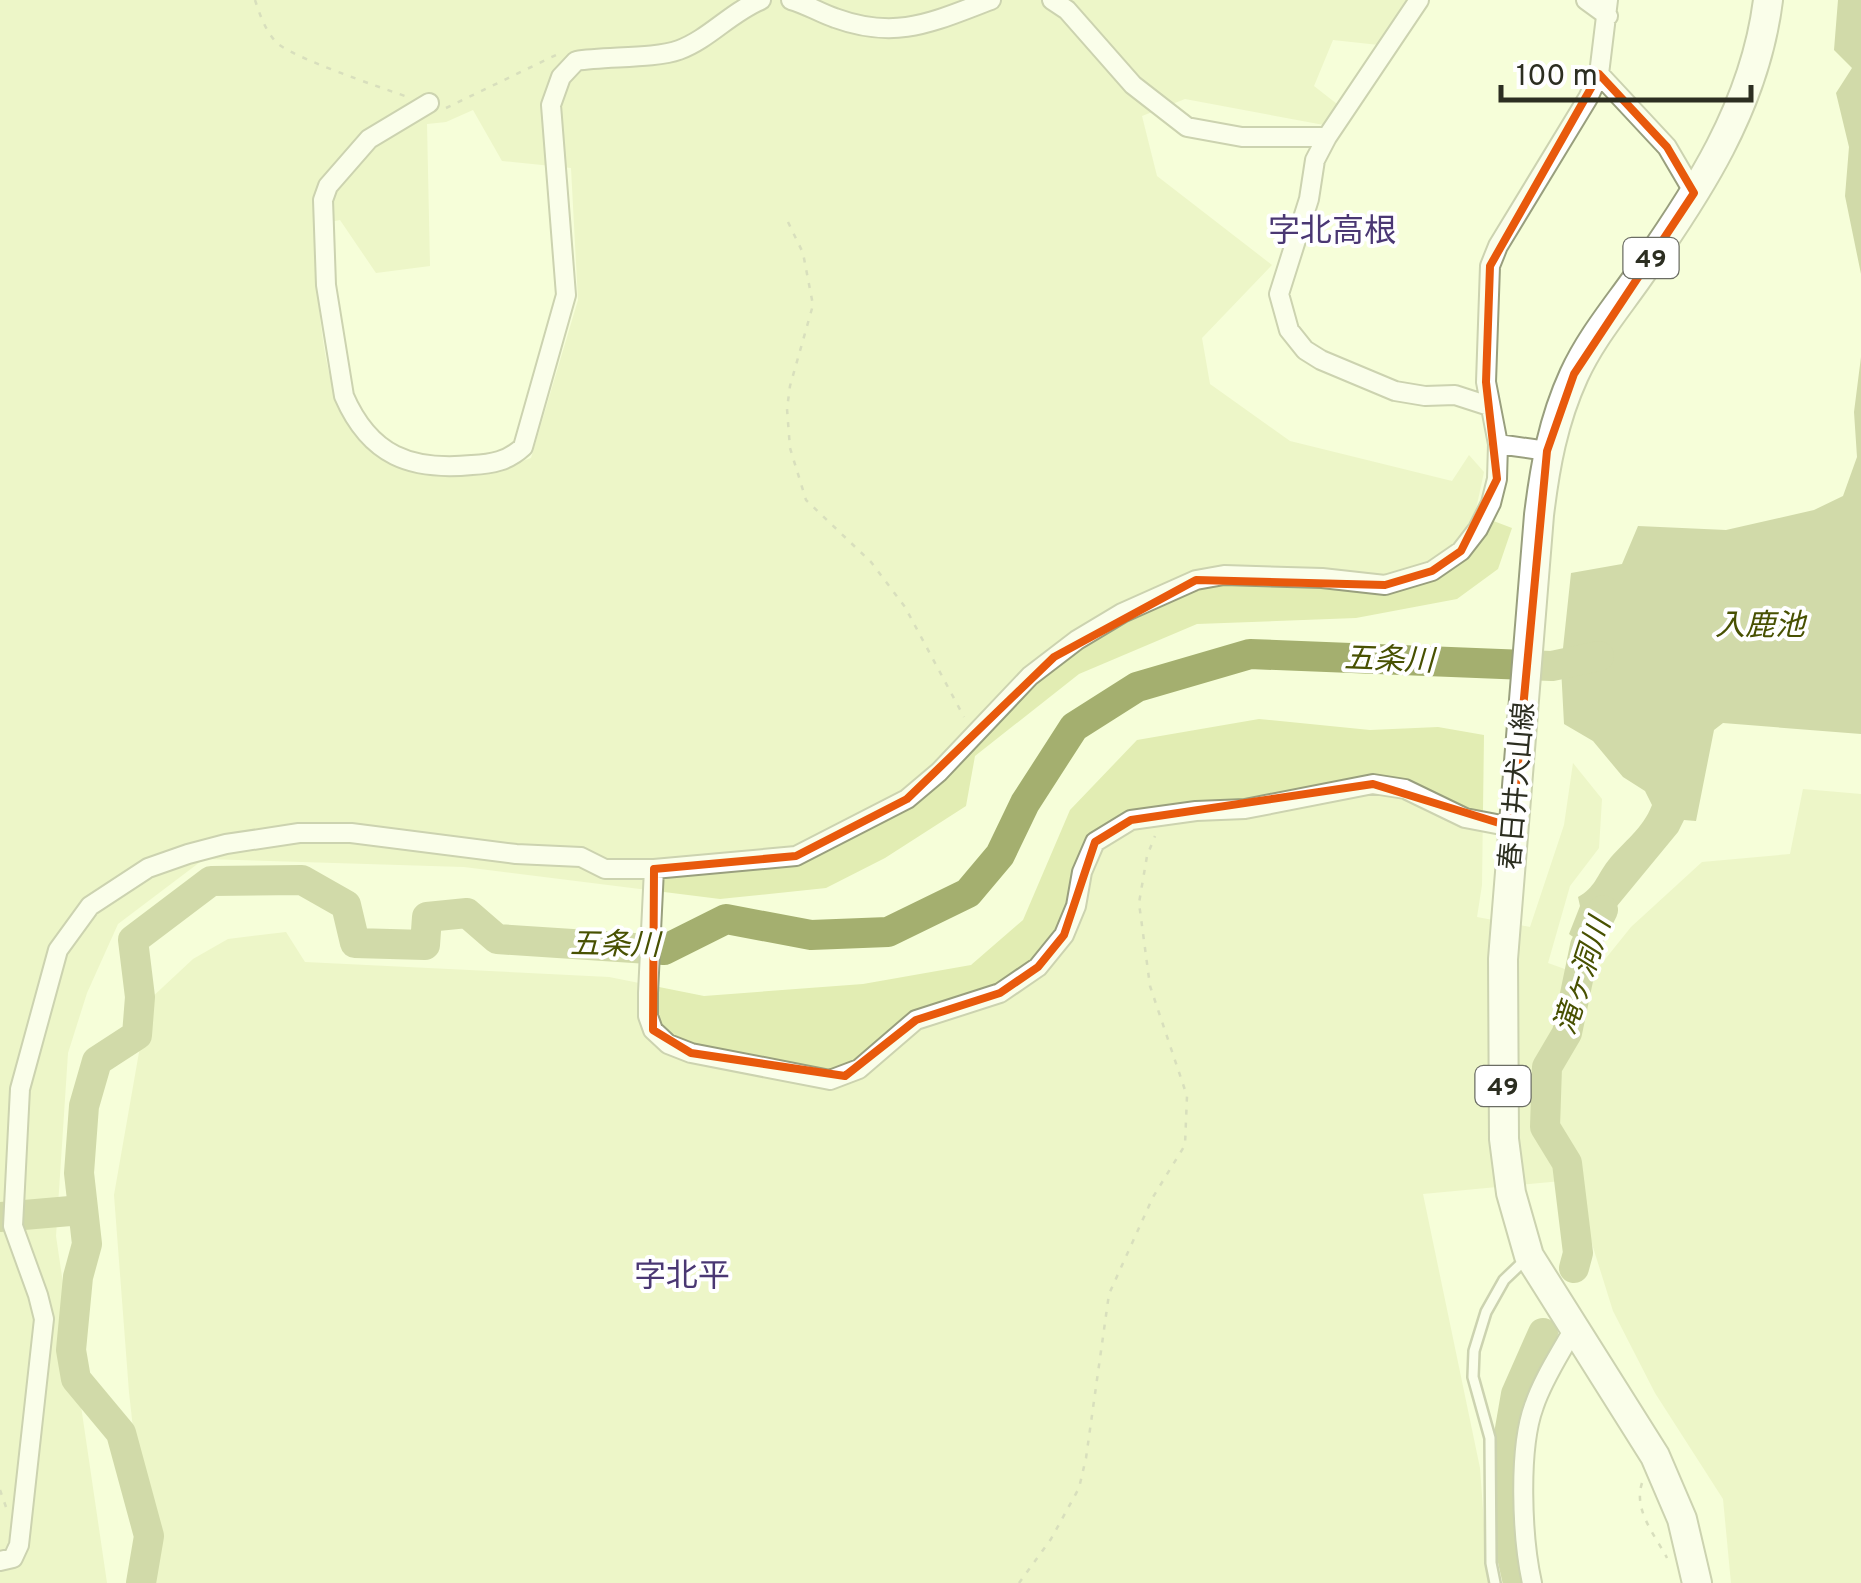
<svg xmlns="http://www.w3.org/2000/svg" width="1861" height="1583" viewBox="0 0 1861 1583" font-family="Overpass,'Noto Sans JP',sans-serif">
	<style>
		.green { fill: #e2edb3; fill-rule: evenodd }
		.water { fill: #a4af6f }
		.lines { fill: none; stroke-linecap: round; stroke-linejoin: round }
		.river { stroke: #a4af6f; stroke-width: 30 }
		.service-casing { stroke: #999f7e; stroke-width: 14 }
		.minor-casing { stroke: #999f7e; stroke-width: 22 }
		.primary-casing { stroke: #999f7e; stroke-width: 32 }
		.path { stroke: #b4ba9c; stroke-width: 2.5; stroke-dasharray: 5 8; stroke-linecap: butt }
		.service { stroke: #fff; stroke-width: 9 }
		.minor { stroke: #fff; stroke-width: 18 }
		.primary { stroke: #fff; stroke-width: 28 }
		.marked { fill: none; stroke: #e8590c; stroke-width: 8; stroke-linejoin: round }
		.labels { text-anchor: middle; stroke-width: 8; stroke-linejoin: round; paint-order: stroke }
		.shield { fill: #fff; stroke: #6b6d64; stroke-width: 2.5 }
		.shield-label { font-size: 25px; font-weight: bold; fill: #2c2e21 }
		.street-label { font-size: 28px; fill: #2c2e21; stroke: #fff }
		.water-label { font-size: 30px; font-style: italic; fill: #485102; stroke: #fff }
		.quarter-label { font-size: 32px; fill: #4a3773; stroke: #fff }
	</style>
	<rect width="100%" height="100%" fill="#f6fed9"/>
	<path class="green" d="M0,0H1408L1379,45L1333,40L1314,86L1337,104L1324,125L1185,99L1142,116L1157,176L1272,265L1202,338L1210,384L1290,441L1452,481L1469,455L1484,472L1475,514L1512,528L1498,569L1457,599L1356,618L1197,624L1079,674L975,756L966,806L885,858L826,888L720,899L464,867L204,859L118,924L87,993L68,1053L56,1236L107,1583H0ZM473,110L502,161L571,168L578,300L531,458C517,463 502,470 487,473C441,483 377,468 350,427C319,381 317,279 314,225L340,220L376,273L430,266L427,124L446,122Z
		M1259,719L1370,730L1438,727L1484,735L1482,885L1477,917L1530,927L1564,825L1573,763L1602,799L1599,848L1570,886L1548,963L1590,978L1631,927L1702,862L1790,854L1803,789L1861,794V1583H1731L1723,1499L1655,1393L1613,1311L1572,1180L1423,1194L1480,1468L1484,1524L1500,1583H146L148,1563L129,1392L114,1195L148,1001L193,959L228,939L286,932L305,962L609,977L704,996L863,984L971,965L1023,920L1070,810L1137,740Z"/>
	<path class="water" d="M1838,0H1861V274L1845,196L1849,147L1836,93L1852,68L1834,50Z
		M1861,357V734L1723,723L1714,730L1696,821L1684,820L1678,832L1617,906L1597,954L1569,934L1580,906L1578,897C1595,888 1597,875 1608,861C1624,841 1643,829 1652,805L1645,791L1623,777L1593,741L1564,724L1561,667L1571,573L1622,564L1638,526L1726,530L1814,510L1843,496L1857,457L1854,412Z"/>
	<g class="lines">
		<path class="river" d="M0,1217L82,1210
			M1574,1268L1578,1253L1567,1163L1545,1127L1547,1067L1567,1033L1585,946L1603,910
			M141,1583L149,1536L121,1433L76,1379L71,1350L78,1277L87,1244L79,1173L84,1106L97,1061L137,1035L140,997L133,940L211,881L302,880L346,905L355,943L425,945L427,917L467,913L497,939L664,950L726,919L811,935L888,932L968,893L1000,855L1025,803L1074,727L1137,687L1250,654L1552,666L1599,656
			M1518,1583L1506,1530L1507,1446L1516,1394L1543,1333"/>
		<g class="service-casing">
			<path id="service" d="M1495,1583L1491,1563L1490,1438L1473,1377L1474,1351L1486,1312L1504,1280L1526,1259"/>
		</g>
		<g class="minor-casing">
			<path id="minor" d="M791,0C806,4 820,13 835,18C898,41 934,21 991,0
				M1052,0L1067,10L1133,85L1187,127L1242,137H1327
				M1419,0L1327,137L1315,160L1309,199L1279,294L1289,330L1305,350L1321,360L1395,391L1425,396L1455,395L1489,406
				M1586,0L1608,16
				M1599,74L1667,147L1694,193
				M429,103L369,139L328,186L323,200L326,285L344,396C370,456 411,471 472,465C492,464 508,461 523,447L566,295L551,105L561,77L576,61C605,56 654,59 679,50C709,39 731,12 761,0
				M1498,444L1547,451
				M654,869L648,993V1016L653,1030L668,1044L691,1053L830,1080L859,1069L916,1020L1000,993L1038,967L1064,935L1076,906L1082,872L1095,842L1131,820L1196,811L1245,809L1373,784L1405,789L1465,818L1512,827
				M0,1561L13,1558L19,1545L44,1319L38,1295L13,1226L20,1089L58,950L90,906L148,868L188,854L226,844L299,833H351L516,854L581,857L605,869H654L796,856L907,799L939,772L1030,676L1077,640L1122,613L1196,580L1224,575L1322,578L1385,585L1432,571L1461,551L1478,529L1491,503L1497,479L1498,444L1486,382L1490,266L1498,246L1588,98L1599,74L1608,0
				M1532,1583C1522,1538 1518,1449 1534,1406C1543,1379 1560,1354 1573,1330"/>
		</g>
		<g class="primary-casing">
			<path id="primary" d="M1697,1583L1682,1519L1655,1456L1529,1256L1511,1193L1504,1139L1503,959L1539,515C1545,466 1553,421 1574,375C1590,340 1614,311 1636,280C1697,194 1755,106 1768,0"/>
		</g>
		<path class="path" d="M255,0C260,15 265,30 276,42C288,56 382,88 405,96
			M446,108L556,55
			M788,222L803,253L813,305L790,386L787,409L790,448L806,500L871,562L905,607L964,717
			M1642,1483C1633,1510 1655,1535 1667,1558
			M0,1490L6,1507
			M1019,1583L1051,1539L1079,1488L1086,1458L1109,1294L1153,1197L1185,1145L1187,1096L1150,986L1139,903L1147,856L1155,836"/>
		<use href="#service" class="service"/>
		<use href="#minor" class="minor"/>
		<use href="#primary" class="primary"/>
	</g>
	<path d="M0 0H1861V1583H0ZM1599,74L1667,147L1694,193L1574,374L1547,451L1512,827L1373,784L1131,820L1095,842L1064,935L1038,967L1000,993L916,1020L845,1076L691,1053L653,1030L654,869L796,856L907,799L1054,657L1196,580L1385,585L1432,571L1461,551L1497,479L1486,382L1490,266Z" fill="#f6fed9" fill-opacity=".55" fill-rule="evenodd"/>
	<path class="marked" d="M1599,74L1667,147L1694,193L1574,374L1547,451L1512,827L1373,784L1131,820L1095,842L1064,935L1038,967L1000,993L916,1020L845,1076L691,1053L653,1030L654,869L796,856L907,799L1054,657L1196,580L1385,585L1432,571L1461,551L1497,479L1486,382L1490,266Z"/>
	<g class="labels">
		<g class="shield">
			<rect x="1623.5" y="238" width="55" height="40" rx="8"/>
			<rect x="1475.5" y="1066" width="55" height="40" rx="8"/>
		</g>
		<g class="shield-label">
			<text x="1651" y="267">49</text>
			<text x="1503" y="1095">49</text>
		</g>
		<g class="street-label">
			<text transform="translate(1516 786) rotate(-85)" y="10">春日井犬山線</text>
		</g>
		<g class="water-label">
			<text x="1760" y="635">入鹿池</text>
			<text transform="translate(1389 659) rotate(2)" y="10">五条川</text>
			<text transform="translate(615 944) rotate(1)" y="10">五条川</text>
			<text transform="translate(1582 976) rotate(-72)" y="10">滝ヶ洞川</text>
		</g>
		<g class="quarter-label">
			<text x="1332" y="241">字北高根</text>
			<text x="682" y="1286">字北平</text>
		</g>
	</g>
	<path d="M1501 85v15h250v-15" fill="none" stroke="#2c2e21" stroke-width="5"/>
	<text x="1516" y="85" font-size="30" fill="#2c2e21" stroke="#ffffff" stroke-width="8" paint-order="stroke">100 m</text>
</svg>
